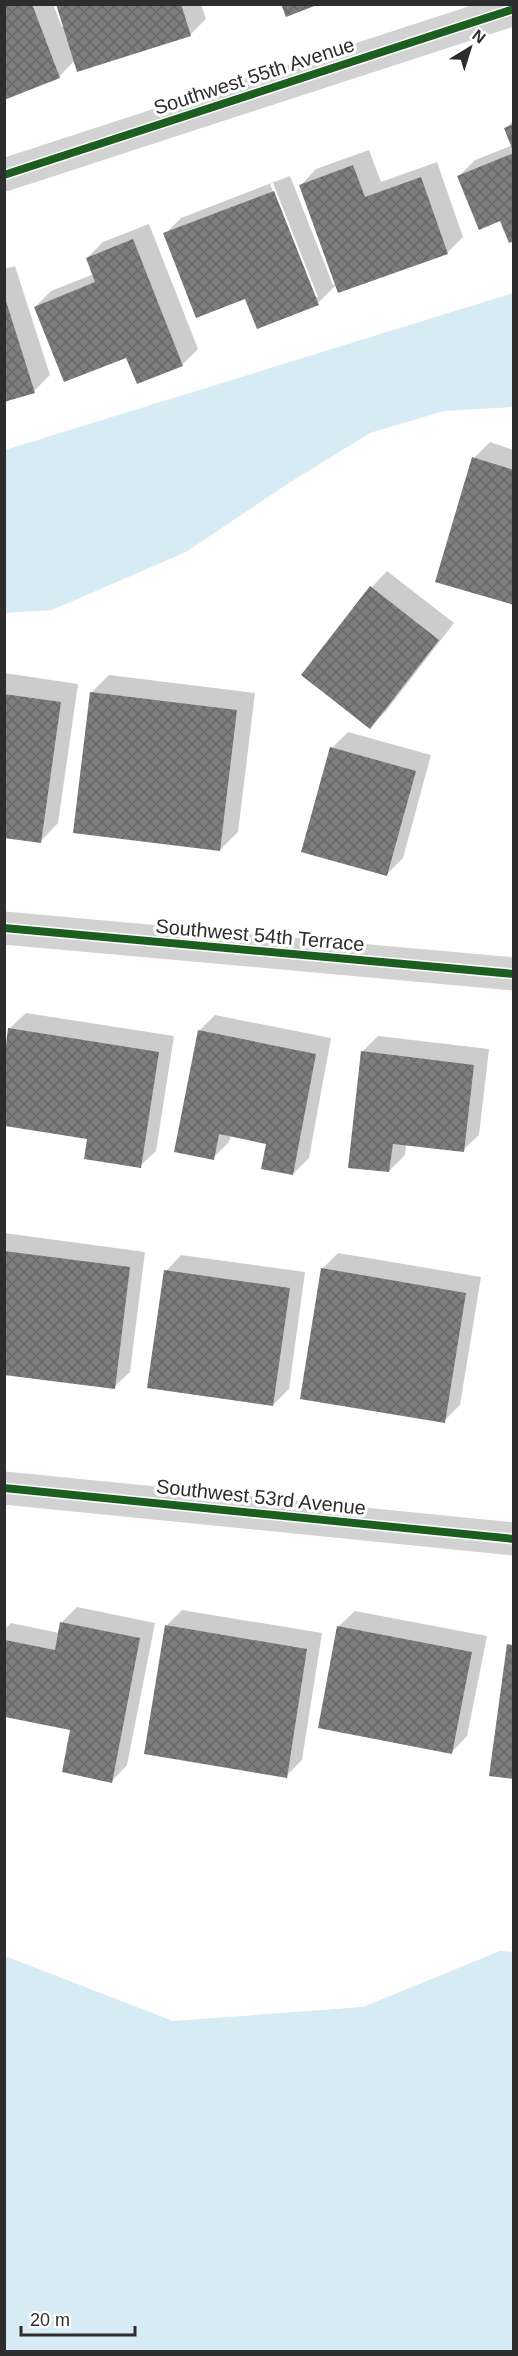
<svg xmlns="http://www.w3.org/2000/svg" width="518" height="2356" viewBox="0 0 518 2356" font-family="Helvetica,sans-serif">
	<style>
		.water { fill: #d6ebf3 }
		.shadow { fill: #0003; fill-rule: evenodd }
		.building { fill: url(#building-cross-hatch) }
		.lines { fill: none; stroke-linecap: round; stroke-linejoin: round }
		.minor { stroke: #d2d2d2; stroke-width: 33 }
		.cycleway-casing { stroke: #fff; stroke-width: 11 }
		.cycleway { stroke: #1b5e20; stroke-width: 8 }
		.labels { text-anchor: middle; stroke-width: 6; stroke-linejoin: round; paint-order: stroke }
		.street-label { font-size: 20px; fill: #2d2d2d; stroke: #fff }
	</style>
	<defs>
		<pattern id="building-cross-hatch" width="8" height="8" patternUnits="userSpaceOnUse" patternTransform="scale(1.5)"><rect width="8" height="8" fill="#7e7e7e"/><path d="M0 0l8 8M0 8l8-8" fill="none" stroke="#686868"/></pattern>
	</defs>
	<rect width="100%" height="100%" fill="#fff"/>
	<path class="water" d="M513,293V407L444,411L370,433L289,483L186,552L52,610L5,613V450Z
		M500,1951L514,1952L513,2351H5V1956L173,2021L363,2007Z"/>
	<path class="shadow" d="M4,4H53L62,27L64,26L57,4H201L206,19L190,35L75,60L59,77Z
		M514,120V240L501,219L459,176L475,160L513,145L506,128Z
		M369,150L381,182L437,162L463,237L447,253L336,285L318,303L258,327L246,297L165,234L181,218L290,176L333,285L336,284L301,185L316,169ZM273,183L318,297H315L270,184Z
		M149,224L198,349L182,365L127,356L35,307L51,291L94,274L87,258L103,242Z
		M15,266L50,375L34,391L4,400V269Z
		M490,442L514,450V604L474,458Z
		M387,571L454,623L386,711L370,727L303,674L372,587Z
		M4,673L78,684L58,823L40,842L4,837Z
		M109,675L255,693L238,832L220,850L91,693Z
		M348,732L431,755L403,858L387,874L332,748Z
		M26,1013L174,1036L156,1151L140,1166L89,1138L4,1125V1062L10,1028Z
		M215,1015L331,1038L309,1158L293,1174L268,1143L231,1135L229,1142L213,1158L199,1031Z
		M378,1036L489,1049L479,1135L463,1150L406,1144L405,1155L389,1171L362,1052Z
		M4,1233L145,1252L130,1372L114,1387L4,1374Z
		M338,1253L481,1277L460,1405L444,1421L322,1269Z
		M181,1255L305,1272L289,1389L273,1405L166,1271Z
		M77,1607L155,1623L127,1765L112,1781L72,1729L4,1715V1630L11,1623L59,1633L61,1623Z
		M182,1610L322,1633L302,1760L286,1776L167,1625Z
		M355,1611L487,1636L467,1736L452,1752L339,1626Z"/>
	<path class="building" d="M4,4H32L60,78L4,100Z
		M56,4H181L191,36L77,72Z
		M281,4H317V5L286,17Z
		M514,124V151H513L504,128Z
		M514,153V241L509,243L500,221L479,230L457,176Z
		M353,165L365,197L421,177L448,254L338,293L299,185Z
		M274,191L319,305L257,329L245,299L196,318L163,233Z
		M133,239L183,366L137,384L126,358L64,382L34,307L95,282L86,258Z
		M5,298L35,393L4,402V299Z
		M472,457L514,470V605L435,582Z
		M370,586L439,640L370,729L301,675Z
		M90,692L237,710L220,851L73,833Z
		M4,694L61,702L41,843L4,838Z
		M330,747L416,771L387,876L301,852Z
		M8,1028L159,1052L141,1168L84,1159L87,1139L5,1126V1053Z
		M198,1030L316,1054L293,1175L261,1169L266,1144L219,1134L214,1160L174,1152Z
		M361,1051L474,1065L464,1152L393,1144L389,1172L348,1168Z
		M4,1251L130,1267L115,1389L4,1375Z
		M321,1268L466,1293L445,1423L300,1399Z
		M164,1270L290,1288L273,1406L147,1388Z
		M60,1622L140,1638L112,1783L62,1772L70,1730L5,1717V1640L55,1650Z
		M165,1625L307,1649L287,1778L144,1754Z
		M337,1626L472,1652L452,1754L318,1728Z
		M507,1644L514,1645V1779L489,1776Z"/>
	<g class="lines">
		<path class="minor" d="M4,175L514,9
			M4,928L514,974
			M4,1488L514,1539"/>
		<g class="cycleway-casing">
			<path id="cycleway" d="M4,175L514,9
				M4,928L514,974
				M4,1488L514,1539"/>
		</g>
		<use href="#cycleway" class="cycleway"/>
	</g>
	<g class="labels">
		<g class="street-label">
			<text transform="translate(254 76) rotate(-18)" y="7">Southwest 55th Avenue</text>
			<text transform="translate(260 935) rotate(5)" y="7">Southwest 54th Terrace</text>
			<text transform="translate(261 1497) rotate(6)" y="7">Southwest 53rd Avenue</text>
		</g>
	</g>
	<rect width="518" height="2356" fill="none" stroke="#2d2d2d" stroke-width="12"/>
	<g transform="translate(470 48) rotate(38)" stroke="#ffffff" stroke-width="4.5" paint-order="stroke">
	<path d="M0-4.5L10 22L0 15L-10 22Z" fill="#2d2d2d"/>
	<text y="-9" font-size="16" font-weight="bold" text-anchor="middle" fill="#2d2d2d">N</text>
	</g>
	<path d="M21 2326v9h114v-9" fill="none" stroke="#2d2d2d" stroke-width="3"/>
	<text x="30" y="2326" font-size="18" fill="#2d2d2d" stroke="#ffffff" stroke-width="4.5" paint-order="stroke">20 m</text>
</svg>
